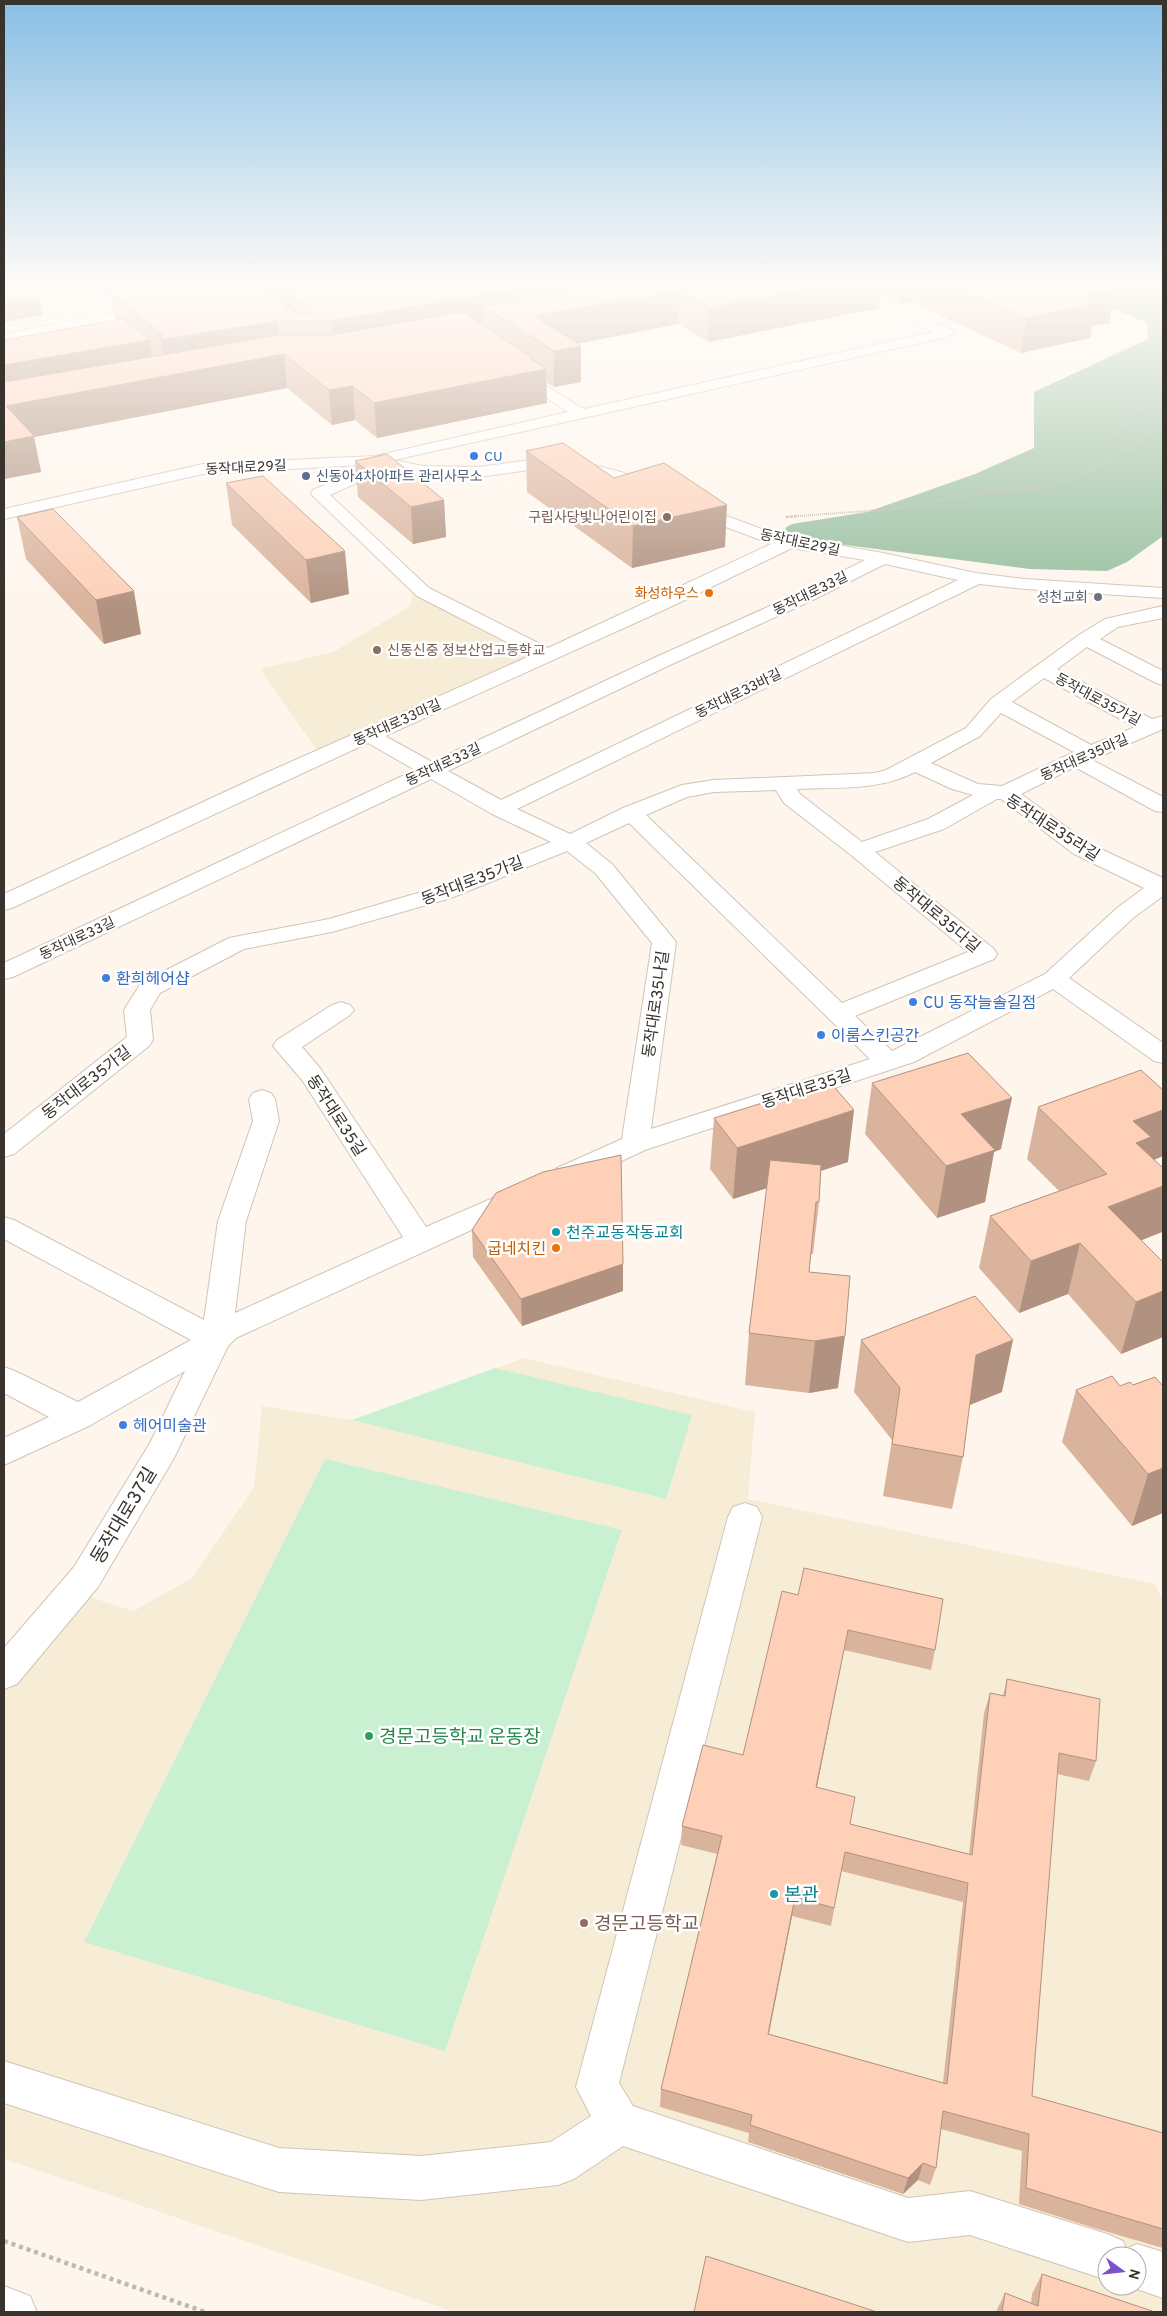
<svg xmlns="http://www.w3.org/2000/svg" width="1167" height="2316" viewBox="0 0 1167 2316" font-family="Overpass,'Noto Sans KR',sans-serif">
	<style>
		.education { fill: #f7edd7; fill-rule: evenodd }
		.green { fill: #c8f0d1 }
		.forest { fill: #97bfa0 }
		.lines { fill: none; stroke-linecap: round; stroke-linejoin: round }
		.minor-casing { stroke: #d0c4b5; stroke-width: 2 }
		.major-casing { stroke: #d0c4b5; stroke-width: 2 }
		.path-far2 { stroke: #bfb8b0; stroke-width: 2; stroke-dasharray: 1 1; stroke-linecap: butt }
		.path-far1 { stroke: #bfb8b0; stroke-width: 2.5; stroke-dasharray: 2 2; stroke-linecap: butt }
		.path { stroke: #bfb8b0; stroke-width: 4.5; stroke-dasharray: 4 4; stroke-linecap: butt }
		.minor { fill: #fff; fill-rule: evenodd }
		.major { fill: #fff; fill-rule: evenodd }
		.wall { fill: #dab39d; fill-rule: evenodd }
		.shaded-wall { fill: #b19280 }
		.building { fill: #fdd0b7; stroke: #b19280; fill-rule: evenodd }
		.shop-dot { fill: #3f7fe0; stroke: #fff; stroke-width: 2 }
		.service-dot { fill: #5c6f8a; stroke: #fff; stroke-width: 2 }
		.education-dot { fill: #8d6e63; stroke: #fff; stroke-width: 2 }
		.food-dot { fill: #e8710a; stroke: #fff; stroke-width: 2 }
		.worship-dot { fill: #6b7280; stroke: #fff; stroke-width: 2 }
		.culture-dot { fill: #0f9aa8; stroke: #fff; stroke-width: 2 }
		.leisure-dot { fill: #2e9e5b; stroke: #fff; stroke-width: 2 }
		.labels { text-anchor: middle; stroke-width: 5; stroke-linejoin: round; paint-order: stroke }
		.far-shop-label { font-size: 14px; fill: #366cbe; stroke: #fff; text-anchor: start }
		.far-street-label { font-size: 14px; fill: #38332d; stroke: #fff }
		.far-service-label { font-size: 14px; fill: #4e5e75; stroke: #fff; text-anchor: start }
		.far-education-label { font-size: 14px; fill: #785e54; stroke: #fff; text-anchor: end }
		.far-food-label { font-size: 14px; fill: #c56008; stroke: #fff; text-anchor: end }
		.far-worship-label { font-size: 14px; fill: #5b616d; stroke: #fff; text-anchor: end }
		.street-label { font-size: 16px; fill: #38332d; stroke: #fff }
		.shop-label { font-size: 16px; fill: #366cbe; stroke: #fff; text-anchor: start }
		.culture-label { font-size: 16px; fill: #0d838f; stroke: #fff; text-anchor: start }
		.food-label { font-size: 16px; fill: #c56008; stroke: #fff; text-anchor: end }
		.near-street-label { font-size: 19px; fill: #38332d; stroke: #fff }
		.near-leisure-label { font-size: 19px; fill: #27864d; stroke: #fff; text-anchor: start }
		.near-culture-label { font-size: 19px; fill: #0d838f; stroke: #fff; text-anchor: start }
		.near-education-label { font-size: 19px; fill: #785e54; stroke: #fff; text-anchor: start }
	</style>
	<rect width="100%" height="100%" fill="#fef6ed"/>
	<path class="education" d="M4,285H50L57,290L119,303L89,314L4,329Z
		M413,593L532,654L318,752L260,669L333,652L409,607Z
		M524,1358L755,1412L748,1499L1155,1584L1163,1601V2312H454L4,2159V1686L90,1597L134,1611L193,1577L254,1487L262,1406L352,1420ZM1107,2256H1137V2286H1107Z"/>
	<path class="green" d="M495,1368L692,1415L666,1499L352,1420Z
		M325,1459L622,1530L445,2051L84,1942Z"/>
	<path class="forest" d="M1058,285H1163V536L1127,562L1107,571L1030,569L815,541L796,537L785,531L786,527L792,524L867,512L975,474L1034,448V392L1148,339L1147,323Z"/>
	<g class="lines">
		<g class="minor-casing">
			<path id="minor" d="M84,285H101L87,293C99,299 136,300 141,305C131,316 79,304 70,293Z
				M838,285H855L952,330L954,333L947,337L394,460L423,466L479,467L558,456L621,472L658,487L660,491L658,495H646L609,478L558,466L479,477L423,476L377,466L372,476L330,495L429,588L548,648L771,544L686,512L684,508L686,504L692,503L775,534L883,553L976,573L1025,579L1163,588V598L1025,589L979,584L517,809L570,834L623,808L682,785L714,780L875,773L886,770L966,728L991,699L1079,635L1105,619L1163,606V618L1118,627L1100,639L1163,671V685L1156,683L1087,647L1057,669L1152,719L1163,716V729L1092,760L1163,797V812L1155,811L1075,767L1021,794L1090,844L1163,878V896L1133,918L1069,978L1163,1043V1063L1154,1061L1053,989L914,1062L645,1150L577,1182L567,1184L557,1182L553,1175L557,1168L622,1139L652,943L596,874L567,851L451,898L332,932L244,949L160,993L150,1010L153,1040L149,1046L14,1154L4,1157V1134L127,1037L124,1010L141,983L229,938L329,919L435,888L551,842L492,814L431,779L13,977L4,979V963L415,770L368,743L12,908L4,910V894L259,776L532,655L417,596L311,494L313,490L359,470L361,465L203,474L4,519V509L203,464L375,456L568,412L510,374L508,371L515,367L584,409L933,332L840,288ZM792,548L865,560L799,593L656,657L432,762L385,736L666,609ZM885,564L958,580L501,800L448,771L670,665L811,601ZM1044,678L1135,727L1091,745L1012,702ZM1001,713L1074,752L1002,786L978,784L931,763L980,736ZM915,772L952,789L973,795L928,819L862,842L800,794L797,789C836,787 879,791 915,772ZM776,790L784,803L851,855L968,952L842,1003L646,815L687,797L714,792ZM997,799H1001L1074,854L1144,888L1117,908L1045,974L892,1051L855,1016L994,959L997,954L994,949L875,852L944,829ZM629,823L870,1059L651,1129L676,942L612,864L586,843Z
				M152,308L159,312L157,315L128,318L4,342V334L128,310Z
				M341,1002L350,1005L354,1010L350,1015L302,1047L320,1068L426,1227L516,1188L526,1191L530,1198L526,1205L236,1338L228,1346L174,1458L98,1587L17,1684L4,1689V1648L74,1567L150,1443L185,1371L89,1426L4,1465V1438L49,1417L4,1393V1367L15,1371L78,1402L191,1340L4,1239V1217L14,1220L204,1320L218,1221L253,1121L249,1099L253,1093L262,1090L271,1093L275,1099L279,1121L246,1221L235,1313L403,1237L302,1080L273,1046L277,1040L332,1005Z
				M745,1503L757,1507L762,1517L619,2083L633,2106L908,2198L970,2191L1107,2234L1123,2241L1126,2249L1137,2244L1163,2252V2298L1128,2286H1137V2256H1107V2280L970,2235L908,2242L623,2146L574,2179L558,2185L421,2200L279,2192L4,2103V2061L279,2148L421,2156L551,2142L591,2116L576,2087L728,1517L733,1507Z"/>
		</g>
		<g class="major-casing">
			<path id="major" d="M4,2286L30,2296L37,2312H4Z"/>
		</g>
		<path class="path-far2" d="M1155,285L1163,290
			M1088,471L1128,449L1146,434L1152,417L1163,405
			M786,517L894,509L989,491L1030,489L1060,483L1085,473L1110,439L1130,422L1139,410L1140,404L1163,379"/>
		<path class="path-far1" d="M786,517L798,516"/>
		<path class="path" d="M4,2241L205,2312"/>
		<use href="#minor" class="minor"/>
		<use href="#major" class="major"/>
	</g>
	<path class="wall" d="M90,285H1107L1115,288L1109,323L1092,326L1090,338L1021,353L911,302L901,304L880,295L879,308L708,342L678,324L577,344L581,382L554,387L546,382L547,403L377,438L355,420L332,425L287,388L34,437L41,472L4,479L115,320L111,296L91,293Z
		M526,451L725,547L632,568L527,492Z
		M355,461L444,500L446,537L413,544L358,497Z
		M226,483L349,594L311,603L232,525Z
		M17,517L141,634L104,644L26,559Z
		M872,1083L1001,1149L994,1152L985,1202L937,1218L865,1134Z
		M1163,1090V1156L1154,1160L1162,1232L1141,1240L1163,1262V1337L1121,1354L1068,1294L1019,1313L979,1268L990,1216L1059,1191L1027,1159L1038,1107Z
		M714,1118L848,1162L821,1171L819,1202L813,1254H811L809,1272L838,1388L809,1393L745,1385L749,1333L767,1188L733,1199L710,1169Z
		M472,1230L623,1264V1291L522,1326L473,1257Z
		M861,1340L1002,1392L969,1405L963,1457L952,1509L883,1496L892,1440L854,1392Z
		M1133,1385L1163,1386V1513L1132,1526L1062,1442L1076,1390Z
		M798,1595L935,1650L931,1670L844,1650L817,1787L850,1824L969,1854L984,1713L990,1693L1003,1696L1007,1679L1096,1761L1089,1781L1057,1774L1032,2096L1163,2133V2248L1094,2228L1019,2204L1022,2151L941,2129L936,2168L930,2185L918,2180L903,2194L748,2142L749,2133L660,2107L661,2089L717,1854L681,1845L682,1826L743,1755ZM841,1871L963,1902L943,2083L769,2034L792,1916L831,1926Z
		M1042,2274L1155,2312H996L1005,2293L1031,2303L1032,2294Z"/>
	<path class="shaded-wall" d="M268,285H295L296,297L290,293L293,315L278,321L281,354H284L287,388L34,437L41,472L4,479V442L6,406L4,383V365L150,340L156,378L166,376L161,340L264,290Z
		M536,285H724L679,290L678,324L550,349L483,306L484,329L335,356L332,321Z
		M827,285H881L879,308L708,342L709,307Z
		M903,285H913L911,302L901,304Z
		M1115,288L1109,323L1092,326L1090,338L1021,353L1026,318L1079,296Z
		M39,295L43,315L4,322V301Z
		M581,346V382L554,387V351Z
		M530,358H533V372L546,369L547,403L377,438L374,403Z
		M353,386L355,420L332,425L329,390Z
		M444,500L446,537L413,544L411,507Z
		M727,505L725,547L632,568L633,526Z
		M345,551L349,594L311,603L306,560Z
		M134,591L141,634L104,644L96,600Z
		M1012,1098L1001,1149L994,1152L985,1202L937,1218L946,1166L961,1114Z
		M854,1110L848,1162L733,1199L737,1148Z
		M1163,1110V1156L1144,1164L1137,1189L1133,1121Z
		M1163,1186V1228L1162,1232L1095,1259L1108,1207Z
		M1080,1243L1068,1294L1019,1313L1031,1261Z
		M623,1264V1291L522,1326L521,1299Z
		M1163,1291V1337L1121,1354L1136,1302Z
		M845,1336L838,1388L809,1393L815,1341Z
		M1013,1340L1002,1392L965,1407L976,1355Z
		M1163,1468V1513L1132,1526L1148,1474Z
		M848,1630L844,1650L813,1806L816,1787Z
		M795,1897L792,1916L765,2052L768,2034Z
		M923,2163L918,2180L903,2194L908,2178Z"/>
	<path class="building" d="M4,285H27L39,295L4,301Z
		M140,285H268L264,290L298,315L310,316L313,312L311,307L290,293L308,289L310,285H536L332,321H278L161,340L162,336L160,333L110,289Z
		M603,285H827L709,307L679,290L534,316L581,346L554,351L483,306Z
		M952,285H1107L1115,288L1079,296L1096,303L1026,318Z
		M462,312L533,358H530L546,369L374,403L353,386L329,390L284,354L6,406L34,436L4,442V382L279,335H332Z
		M122,319L150,340L4,365V340Z
		M563,443L614,478L664,463L727,505L633,526L526,451Z
		M387,454L444,500L411,507L355,461Z
		M263,476L345,551L306,560L226,483Z
		M53,509L134,591L96,600L17,517Z
		M968,1053L1012,1098L961,1114L995,1150L946,1166L872,1083Z
		M1141,1070L1163,1090V1110L1133,1121L1151,1137L1136,1143L1163,1168V1186L1108,1207L1163,1262V1291L1136,1302L1080,1243L1031,1261L990,1216L1107,1174L1038,1107Z
		M830,1082L854,1110L737,1148L714,1118Z
		M621,1155L623,1264L521,1299L472,1230L496,1193L543,1172Z
		M770,1160L821,1165L819,1202H816L809,1272L850,1276L845,1336L815,1341L749,1333Z
		M975,1296L1013,1340L976,1355L963,1457L892,1444L900,1388L861,1340Z
		M1112,1376L1120,1386L1130,1382L1133,1385L1155,1377L1163,1386V1468L1148,1474L1076,1390Z
		M804,1568L943,1599L935,1650L848,1630L816,1787L855,1797L850,1824L972,1855L990,1693L1005,1696L1007,1679L1100,1699L1096,1761L1059,1753L1032,2096L1163,2133V2229L1102,2211L1026,2188L1029,2134L943,2111L936,2168L923,2163L908,2178L750,2125L752,2115L661,2089L722,1836L682,1826L703,1745L743,1755L782,1591L798,1595ZM845,1852L968,1883L947,2084L768,2034L795,1897L834,1908Z
		M706,2256L877,2312H694Z
		M1042,2274L1155,2312H1002L1005,2293L1038,2306Z"/>
	<linearGradient id="sky" x2="0" y2="1"><stop stop-color="#88bfe5"/><stop offset="0.47" stop-color="#fffbf7"/><stop offset="1" stop-color="#fffbf7" stop-opacity="0"/></linearGradient>
	<rect width="1167" height="609" fill="url(#sky)"/>
	<g class="shop-dot">
		<circle cx="474" cy="456" r="5"/>
		<circle cx="106" cy="978" r="5"/>
		<circle cx="913" cy="1002" r="5"/>
		<circle cx="821" cy="1035" r="5"/>
		<circle cx="123" cy="1425" r="5"/>
	</g>
	<circle class="service-dot" cx="306" cy="476" r="5"/>
	<g class="education-dot">
		<circle cx="667" cy="517" r="5"/>
		<circle cx="377" cy="650" r="5"/>
		<circle cx="584" cy="1923" r="5"/>
	</g>
	<g class="food-dot">
		<circle cx="709" cy="593" r="5"/>
		<circle cx="556" cy="1248" r="5"/>
	</g>
	<circle class="worship-dot" cx="1098" cy="597" r="5"/>
	<g class="culture-dot">
		<circle cx="556" cy="1232" r="5"/>
		<circle cx="774" cy="1894" r="5"/>
	</g>
	<circle class="leisure-dot" cx="369" cy="1736" r="5"/>
	<g class="labels">
		<g class="far-shop-label">
			<text x="484" y="461">CU</text>
		</g>
		<g class="far-street-label">
			<text transform="translate(246 467) rotate(-3)" y="5">동작대로29길</text>
			<text transform="translate(800 542) rotate(12)" y="5">동작대로29길</text>
			<text transform="translate(810 593) rotate(-26)" y="5">동작대로33길</text>
			<text transform="translate(738 693) rotate(-26)" y="5">동작대로33바길</text>
			<text transform="translate(1098 699) rotate(28)" y="5">동작대로35가길</text>
			<text transform="translate(397 722) rotate(-24)" y="5">동작대로33마길</text>
			<text transform="translate(1084 757) rotate(-24)" y="5">동작대로35마길</text>
			<text transform="translate(443 764) rotate(-25)" y="5">동작대로33길</text>
			<text transform="translate(77 938) rotate(-25)" y="5">동작대로33길</text>
		</g>
		<g class="far-service-label">
			<text x="316" y="481">신동아4차아파트 관리사무소</text>
		</g>
		<g class="far-education-label">
			<text x="657" y="522">구립사당빛나어린이집</text>
			<text x="387" y="655" text-anchor="start">신동신중 정보산업고등학교</text>
		</g>
		<g class="far-food-label">
			<text x="699" y="598">화성하우스</text>
		</g>
		<g class="far-worship-label">
			<text x="1088" y="602">성천교회</text>
		</g>
		<g class="street-label">
			<text transform="translate(1053 827) rotate(33)" y="6">동작대로35라길</text>
			<text transform="translate(472 880) rotate(-21)" y="6">동작대로35가길</text>
			<text transform="translate(937 914) rotate(40)" y="6">동작대로35다길</text>
			<text transform="translate(655 1004) rotate(-82)" y="6">동작대로35나길</text>
			<text transform="translate(86 1082) rotate(-38)" y="6">동작대로35가길</text>
			<text transform="translate(806 1088) rotate(-18)" y="6">동작대로35길</text>
			<text transform="translate(337 1115) rotate(57)" y="6">동작대로35길</text>
		</g>
		<g class="shop-label">
			<text x="116" y="984">환희헤어샵</text>
			<text x="923" y="1008">CU 동작늘솔길점</text>
			<text x="831" y="1041">이룸스킨공간</text>
			<text x="133" y="1431">헤어미술관</text>
		</g>
		<g class="culture-label">
			<text x="566" y="1238">천주교동작동교회</text>
		</g>
		<g class="food-label">
			<text x="546" y="1254">굽네치킨</text>
		</g>
		<g class="near-street-label">
			<text transform="translate(123 1515) rotate(-59)" y="7">동작대로37길</text>
		</g>
		<g class="near-leisure-label">
			<text x="379" y="1743">경문고등학교 운동장</text>
		</g>
		<g class="near-culture-label">
			<text x="784" y="1901">본관</text>
		</g>
		<g class="near-education-label">
			<text x="594" y="1930">경문고등학교</text>
		</g>
	</g>
	<rect width="1167" height="2316" fill="none" stroke="#38332d" stroke-width="10"/>
	<g transform="translate(1122 2271) rotate(105)"><circle r="24" fill="#ffffff" stroke="#afadab"/>
	<path d="M0-4L9 19L0 12L-9 19Z" fill="#7951ca"/>
	<text y="-8" font-size="14" font-weight="bold" text-anchor="middle" fill="#38332d">N</text>
	</g>
</svg>
